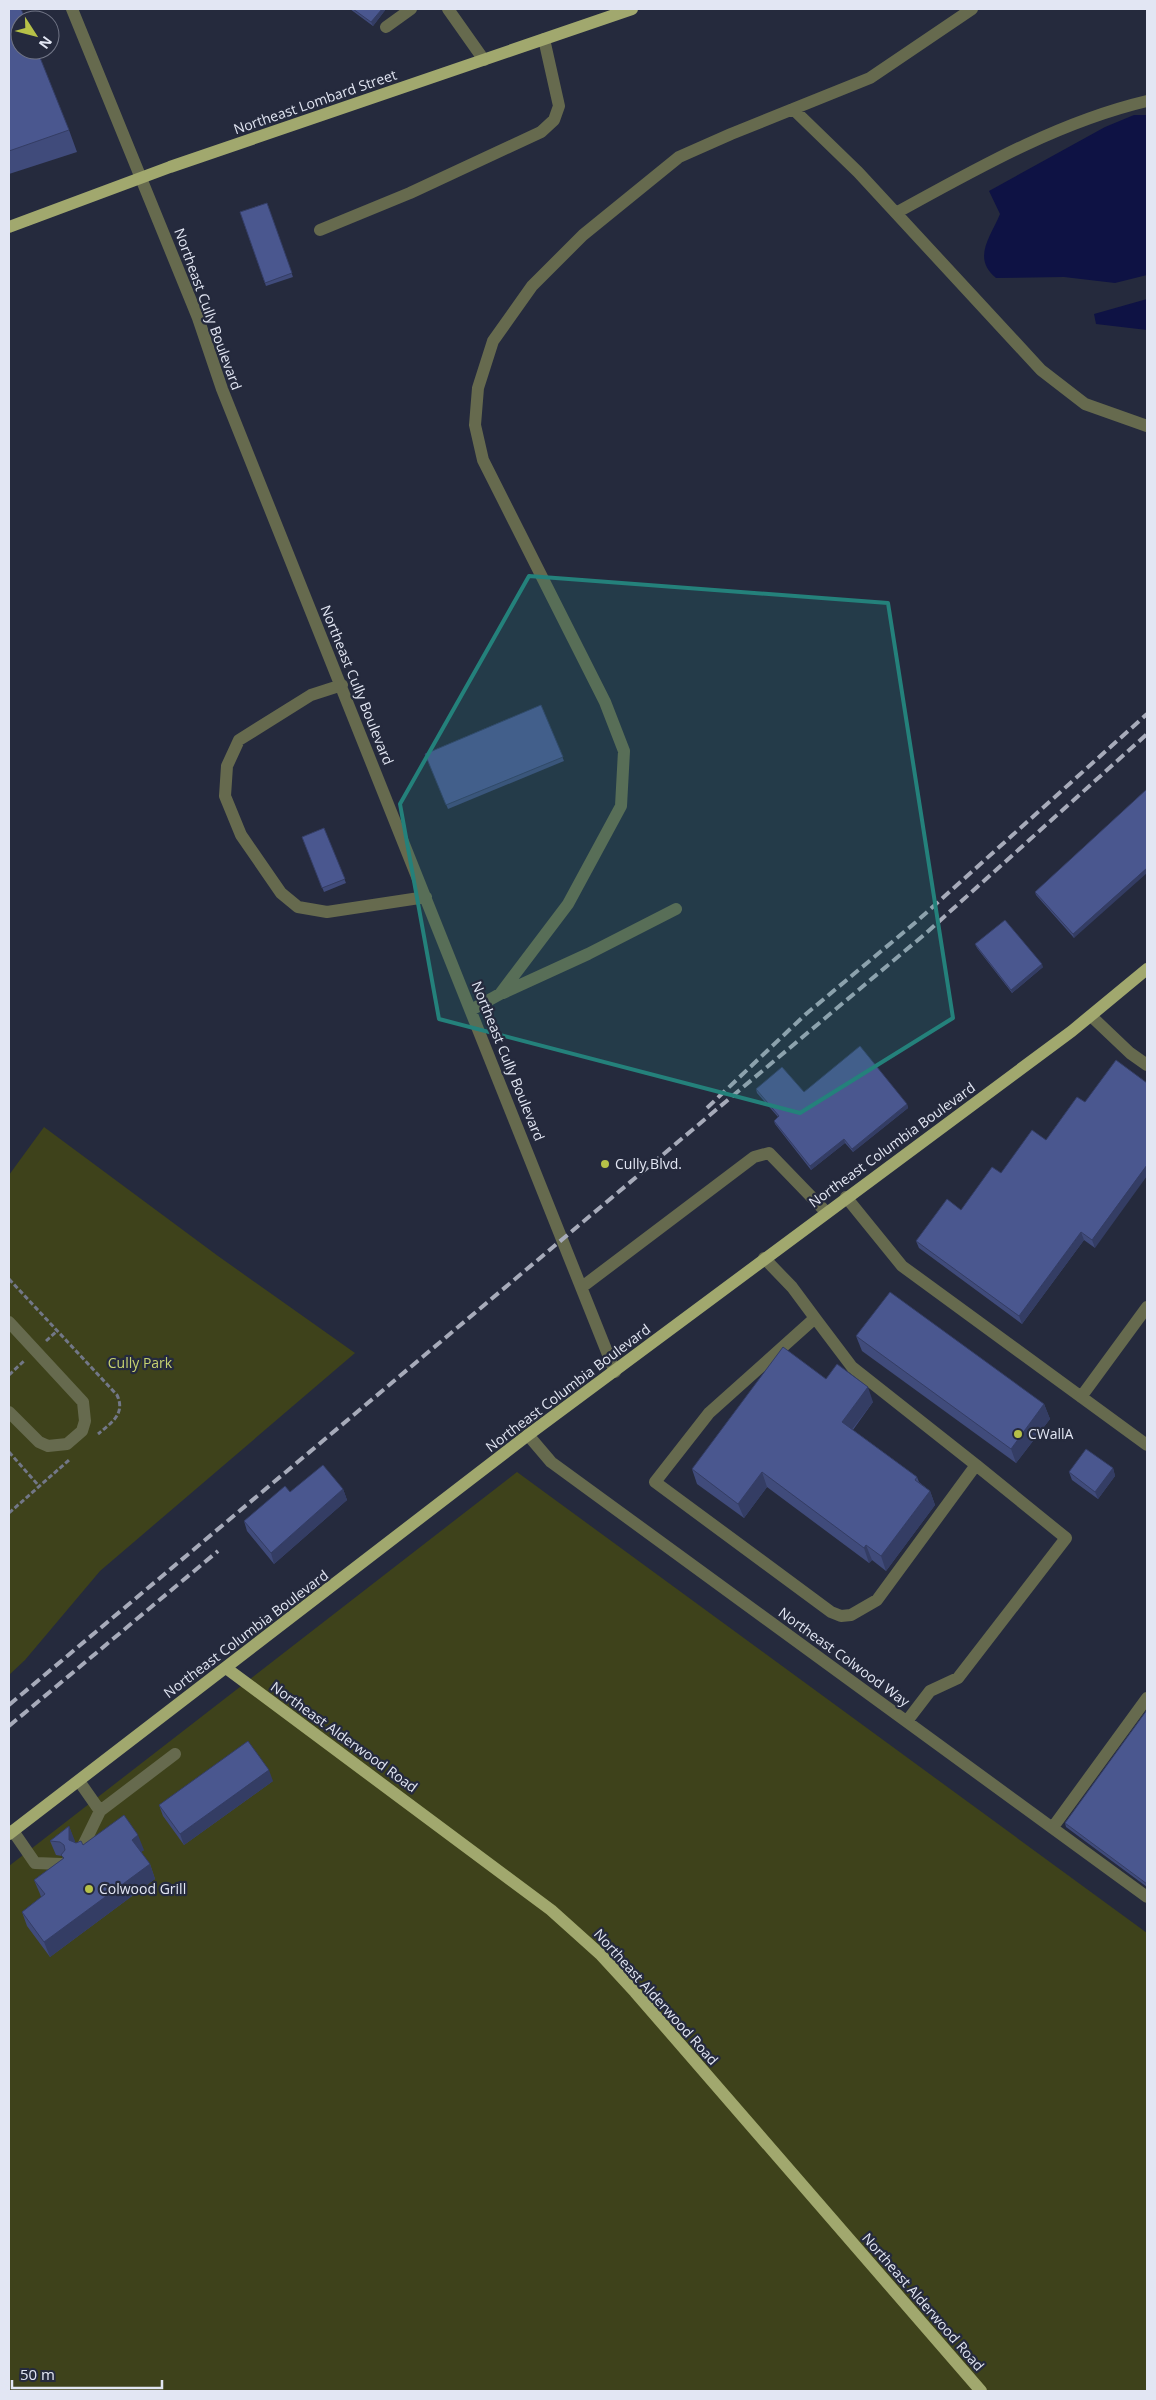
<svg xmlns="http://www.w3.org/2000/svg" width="1156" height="2400" viewBox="0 0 1156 2400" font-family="'Open Sans',sans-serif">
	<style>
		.green { fill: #3e421b }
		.water { fill: #0e1244 }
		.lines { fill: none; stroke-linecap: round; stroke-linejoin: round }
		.path { stroke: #727787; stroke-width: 3; stroke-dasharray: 5 2.5; stroke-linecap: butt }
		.minor { stroke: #666a4e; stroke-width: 12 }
		.major { stroke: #a1a86e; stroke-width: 12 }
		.rail { stroke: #a7abba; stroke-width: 4; stroke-dasharray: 10 5; stroke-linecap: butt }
		.wall { fill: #404b7b }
		.shaded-wall { fill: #343d64 }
		.building { fill: #4a578f; stroke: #343d64 }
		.marked { fill: #24817b; fill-opacity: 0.2; stroke: #24817b; stroke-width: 4; stroke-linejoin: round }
		.poi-dot { fill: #b6c148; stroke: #252a3d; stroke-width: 2 }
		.labels { text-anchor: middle; stroke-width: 4.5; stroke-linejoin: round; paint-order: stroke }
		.street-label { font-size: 14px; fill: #e2e6f3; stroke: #252a3d }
		.poi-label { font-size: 14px; fill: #e2e6f3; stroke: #252a3d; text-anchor: start }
		.park-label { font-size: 14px; fill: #c7d270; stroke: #252a3d }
	</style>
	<rect width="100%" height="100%" fill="#252a3d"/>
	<path class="green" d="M44,1127L218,1256L355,1353L100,1571L25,1660L9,1675V1175Z
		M517,1472L1147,1933V2391H9V1866Z"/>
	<path class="water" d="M1134,115H1147V275L1115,283L1064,277L996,278C972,258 990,238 1000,214L989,191L1105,127Z
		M1147,299V330L1096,324L1094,314Z"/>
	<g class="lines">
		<path class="path" d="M9,1279L117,1395C126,1414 111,1423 98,1434
			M46,1341L57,1331
			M9,1375L25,1360
			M9,1452L39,1486
			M9,1513L69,1460"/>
		<path class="minor" d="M72,9L198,318L222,389L615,1372
			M448,9L484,60
			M386,27L411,9
			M793,109L858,172L1041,370L1085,404L1147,426
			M896,213C976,169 1058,122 1147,101
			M320,230L410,193L541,132L554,120L559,106L544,39
			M342,685L311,695L239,740L227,766L225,796L241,835L281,893L298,907L327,912L426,897
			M503,993L588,954L676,909
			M471,1010L500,994L568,904L621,806L624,751L605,702L483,460L475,425L478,388L493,341L532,286L583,235L679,157L731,134L870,78L972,9
			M1091,1016L1130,1053L1147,1065
			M846,1197L902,1266L1147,1445
			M764,1258L792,1287L815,1318L709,1413L655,1482L831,1612L841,1616L851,1615L877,1600L976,1465L852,1367L815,1318
			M582,1287L754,1157L769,1153L826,1212
			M9,1322L83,1402L85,1421L82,1431L67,1444L48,1446L39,1442L9,1412
			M1081,1397L1147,1307
			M528,1435L551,1462L1147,1897
			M907,1721L930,1691L958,1678L1066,1538L976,1465
			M79,1781L100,1811L81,1850
			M100,1811L175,1754
			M1053,1827L1147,1698
			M13,1831L35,1863L62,1864"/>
		<path class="major" d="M9,227L170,167L632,9
			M226,1668L551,1910L600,1954L635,1992L981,2391
			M9,1834L528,1435L1072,1031L1147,969"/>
		<path class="rail" d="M707,1108L806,1014L916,922L1147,714
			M9,1705L925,934L1147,734
			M9,1726L218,1551"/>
	</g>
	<path class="wall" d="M9,9L69,130L77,152L9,174Z
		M350,9H386L373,26Z
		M267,203L293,277L266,286L240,212Z
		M541,705L564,761L448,809L425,754Z
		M1147,789L1074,938L1036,895L1035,892Z
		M324,828L346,883L324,892L302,837Z
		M975,944L1043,967L1012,993L977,948Z
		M756,1089L804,1092L907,1104L908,1108L853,1152L845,1143L811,1170L775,1124L774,1121L778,1117L757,1093Z
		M1077,1097L1095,1248L1084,1240L1022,1324L919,1248L916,1241L961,1210L1001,1173L1046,1140Z
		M856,1336L1044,1404L1050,1419L1016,1463L862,1351Z
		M826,1379L873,1402L853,1430L917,1477L919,1482L930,1491L935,1505L886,1571L872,1560L869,1563L767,1487L744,1518L697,1484L692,1469Z
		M1113,1468L1115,1476L1098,1499L1072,1480L1069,1472Z
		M343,1489L347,1500L274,1564L247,1531L244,1521L290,1492Z
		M1147,1710V1887L1066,1827L1065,1823Z
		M273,1781L184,1845L163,1816L159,1805Z
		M69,1826L75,1843L83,1845L144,1850L141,1852L150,1864L155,1879L50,1957L27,1926L22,1912L41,1897L40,1894L34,1880L63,1859L62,1856L56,1855L50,1841Z"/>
	<path class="shaded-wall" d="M382,9H386L373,26L371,22Z
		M1147,868V873L1074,938L1073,934Z
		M1042,964L1043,967L1012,993L1011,990Z
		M907,1104L908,1108L853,1152L852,1149Z
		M844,1139L845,1143L811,1170L810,1166Z
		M1147,1165V1176L1095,1248L1092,1240Z
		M1081,1232L1084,1240L1022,1324L1019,1316Z
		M868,1387L873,1402L847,1436L842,1422Z
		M1044,1404L1050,1419L1016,1463L1011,1449Z
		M1113,1468L1115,1476L1098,1499L1095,1492Z
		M762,1472L767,1487L744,1518L738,1504Z
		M343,1489L347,1500L274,1564L271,1553Z
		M930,1491L935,1505L886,1571L881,1556Z
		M866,1545L872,1560L869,1563L864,1548Z
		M269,1770L273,1781L184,1845L180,1834Z
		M69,1826L75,1841V1855L69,1840Z
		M138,1835L144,1850L137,1855L132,1840Z
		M150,1864L155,1879L50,1957L44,1942Z"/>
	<path class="building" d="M9,9H21L26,20H20V50H37L69,130L9,151Z
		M353,9H382L371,22Z
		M267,203L292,273L265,283L240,212Z
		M541,705L563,757L446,805L425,754Z
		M1147,789V868L1073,934L1035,892Z
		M324,828L345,879L322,888L302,837Z
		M1005,920L1042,964L1011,990L975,944Z
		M860,1046L907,1104L852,1149L844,1139L810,1166L774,1121L779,1116L756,1089L782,1067L804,1092Z
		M1116,1060L1147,1083V1165L1092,1240L1081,1232L1019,1316L916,1241L947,1199L961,1210L992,1167L1001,1173L1032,1130L1046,1140L1077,1097L1085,1102Z
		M890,1292L1044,1404L1011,1449L856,1336Z
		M783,1347L826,1379L837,1364L868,1387L842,1422L917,1477L915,1480L930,1491L881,1556L866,1545L864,1548L762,1472L738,1504L692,1469Z
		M1086,1449L1113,1468L1095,1492L1069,1472Z
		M323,1465L343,1489L271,1553L244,1521L285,1486L290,1492Z
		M1147,1710V1884L1065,1823Z
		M248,1741L269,1770L180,1834L159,1805Z
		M124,1815L138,1835L132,1840L150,1864L44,1942L22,1912L45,1894L34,1880L64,1858L61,1855L65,1850L64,1845L60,1842L50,1841L69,1826V1840L76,1843L81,1841L83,1845Z"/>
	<path class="marked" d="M529,576L888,603L953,1018L800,1113L439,1019L400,804Z"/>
	<g class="poi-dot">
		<circle cx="605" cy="1164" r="5"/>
		<circle cx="1018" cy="1434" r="5"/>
		<circle cx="89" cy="1889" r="5"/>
	</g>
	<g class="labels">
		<g class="street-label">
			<text transform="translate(315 102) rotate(-19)" y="5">Northeast Lombard Street</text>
			<text transform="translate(208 309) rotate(70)" y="5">Northeast Cully Boulevard</text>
			<text transform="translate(357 685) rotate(68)" y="5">Northeast Cully Boulevard</text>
			<text transform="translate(508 1061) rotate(68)" y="5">Northeast Cully Boulevard</text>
			<text transform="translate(892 1145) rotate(-36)" y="5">Northeast Columbia Boulevard</text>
			<text transform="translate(568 1388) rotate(-37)" y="5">Northeast Columbia Boulevard</text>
			<text transform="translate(246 1634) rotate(-37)" y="5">Northeast Columbia Boulevard</text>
			<text transform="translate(844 1657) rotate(36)" y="5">Northeast Colwood Way</text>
			<text transform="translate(344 1737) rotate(36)" y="5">Northeast Alderwood Road</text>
			<text transform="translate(656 1997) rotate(48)" y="5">Northeast Alderwood Road</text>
			<text transform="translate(923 2302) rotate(49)" y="5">Northeast Alderwood Road</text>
		</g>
		<g class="poi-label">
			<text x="615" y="1169">Cully Blvd.</text>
			<text x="1028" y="1439">CWallA</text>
			<text x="99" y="1894">Colwood Grill</text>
		</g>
		<g class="park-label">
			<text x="140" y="1368">Cully Park</text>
		</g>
	</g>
	<rect width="1156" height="2400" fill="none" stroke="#e2e6f3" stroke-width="20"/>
	<g transform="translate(35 35) rotate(126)"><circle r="24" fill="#252a3d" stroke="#717586"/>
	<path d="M0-4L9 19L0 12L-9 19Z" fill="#b6c148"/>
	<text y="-8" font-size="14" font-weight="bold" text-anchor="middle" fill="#e2e6f3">N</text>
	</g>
	<path d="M12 2380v8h150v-8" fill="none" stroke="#e2e6f3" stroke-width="2.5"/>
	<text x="20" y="2380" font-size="15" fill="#e2e6f3" stroke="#252a3d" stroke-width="4" paint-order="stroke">50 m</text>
</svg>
